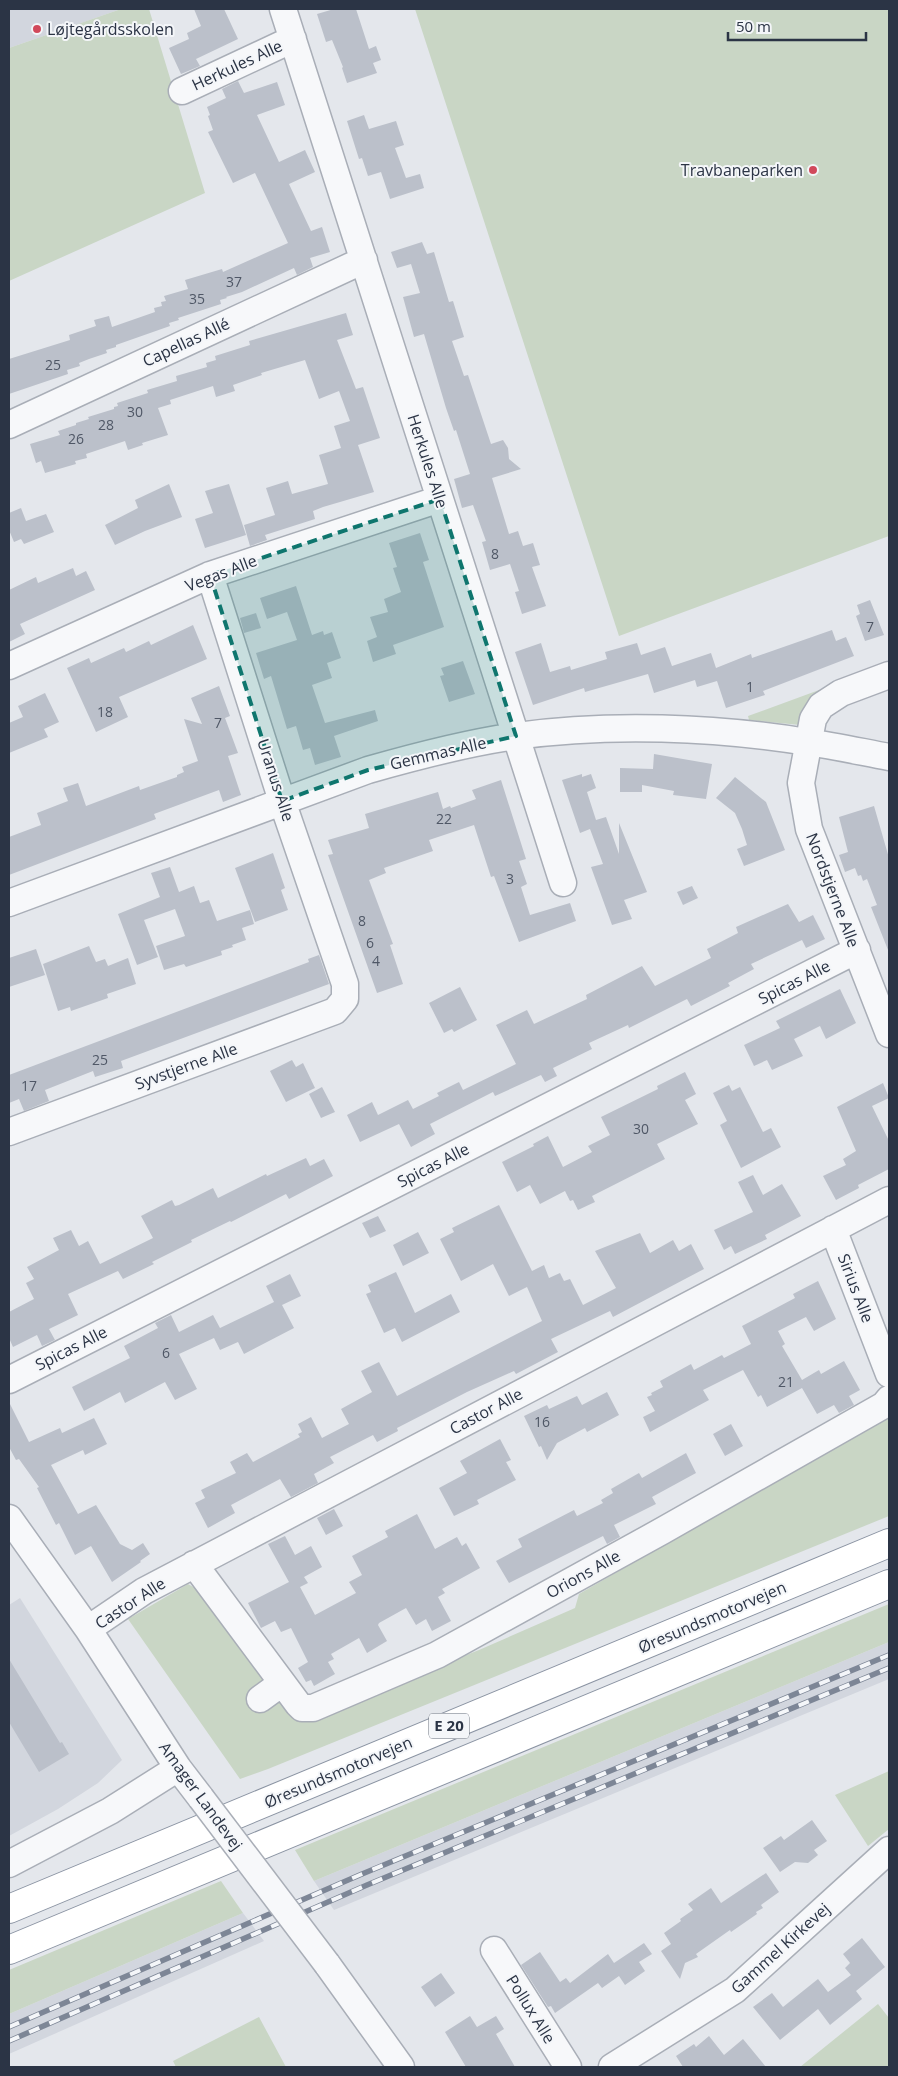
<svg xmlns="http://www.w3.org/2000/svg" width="898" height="2076" viewBox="0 0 898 2076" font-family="'Open Sans',sans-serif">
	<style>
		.built { fill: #d2d6de }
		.green { fill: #c9d6c5 }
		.building { fill: #bbc0ca }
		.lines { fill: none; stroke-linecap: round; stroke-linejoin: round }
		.minor-casing { stroke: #a9aeb7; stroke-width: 29 }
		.highway-casing { stroke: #8b94a3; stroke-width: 30 }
		.minor { stroke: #f7f8fa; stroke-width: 26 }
		.highway { stroke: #fff; stroke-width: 28 }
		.rail-casing { stroke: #7d8696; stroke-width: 5.5 }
		.rail { stroke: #f4f6f9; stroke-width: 4; stroke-dasharray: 11; stroke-linecap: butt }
		.minor-bridge-casing { stroke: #a9aeb7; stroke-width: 29; stroke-linecap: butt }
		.minor-bridge { stroke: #f7f8fa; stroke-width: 26 }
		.marked { fill: #0f766e; fill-opacity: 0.2; stroke: #0f766e; stroke-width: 4; stroke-dasharray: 10 6; stroke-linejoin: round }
		.poi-dot { fill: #d1495b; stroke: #f4f6f9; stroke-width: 2 }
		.labels { text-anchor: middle; stroke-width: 4; stroke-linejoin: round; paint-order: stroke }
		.number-label { font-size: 14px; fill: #4f5766 }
		.shield { fill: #f4f6f9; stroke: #676e7b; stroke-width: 1 }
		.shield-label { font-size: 15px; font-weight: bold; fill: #2b3445 }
		.poi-label { font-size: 16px; fill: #2b3445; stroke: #f4f6f9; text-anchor: start }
		.street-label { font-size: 16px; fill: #2b3445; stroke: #f4f6f9 }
	</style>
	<rect width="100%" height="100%" fill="#e4e7ec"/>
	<path class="built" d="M9,9H121L9,48Z
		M20,1598L122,1760L98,1783L58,1809L9,1836V1605Z
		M889,1642V1679L334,1910L314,1881Z
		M243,1913L264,1941L9,2054V2014Z"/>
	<path class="green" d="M121,9H149L205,193L9,281V48Z
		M415,9H889V536L619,636Z
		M830,686L800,725L749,720L748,716Z
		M889,1415V1516L268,1769L240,1779L128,1619L188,1584L195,1588L292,1713L303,1720L479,1650L575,1608L579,1594Z
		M889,1604V1642L314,1881L295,1850Z
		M889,1771V1829L868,1846L835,1795Z
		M221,1881L243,1913L9,2014V1970Z
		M878,2004L889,2018V2067H800Z
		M259,2017L286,2067H176L173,2061Z"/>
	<path class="building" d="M194,9H224L238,39L196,59L200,66L181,74L169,48L189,39L187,33L201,26Z
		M334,9H356L369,49L376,46L381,60L373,63L377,73L347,83L342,68L343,67L332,40L326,42L317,14Z
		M238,81L244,93L277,82L285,105L257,115L279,162L305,150L315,172L289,184L311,231L322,227L330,252L310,258L313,267L297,275L294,268L242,292L226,297L227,298L220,300L221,304L178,318L179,320L169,323L170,326L116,345V347L106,350L107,353L89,359L79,363L80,366L67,370L68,374L9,394V359L70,340L69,335L96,326L94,320L109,316L112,327L155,312L154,308L162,306L161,302L166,301L164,296L188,289L185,280L222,269L223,272L288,243L255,173L233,183L208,132L213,130L208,116L210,115L207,107L226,98L222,89Z
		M364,115L369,129L396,121L404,145L395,148L406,178L420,174L424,188L390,199L381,172L368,176L362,158L359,159L347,121Z
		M422,242L427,254L434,252L449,302L453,301L464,337L452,341L464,376L468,375L491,444L503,440L508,448L509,459L521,469L492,478L509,534L518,531L523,546L533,543L540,565L532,567L546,606L522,614L515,592L519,591L510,564L490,570L482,542L486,541L473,505L462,508L454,479L470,474L456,430L454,431L446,408L424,334L414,337L403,297L420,293L411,264L397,268L391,252Z
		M346,313L353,335L337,340L356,389L363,387L380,438L358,445L374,492L323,507L313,511L315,519L265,535L267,540L250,546L244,525L275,515L266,488L288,481L292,494L328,484L319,455L341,448L334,426L350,421L339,391L319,399L305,360L261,373L262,375L233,385L235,391L216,397L213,386L170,400L171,404L158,408L168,435L142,443L143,445L128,450L125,441L86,454L87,458L75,461L76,464L45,473L41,461L36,463L30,444L60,435L58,431L76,425V423L89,419L88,417L114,409V407L118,406L117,403L148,393L147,390L177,381L176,376L207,367L206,363L216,360L215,356L250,345L249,341Z
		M169,484L182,517L145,531L115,545L105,525L138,508L135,500Z
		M229,484L246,535L205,548L195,519L213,513L205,491Z
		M21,508L26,521L46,514L54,532L24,544L21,539L14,542L9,530V513Z
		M420,533L429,560L423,562L444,627L393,645L396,654L373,662L367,641L377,637L370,617L388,612L384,599L401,592L393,568L397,567L389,543Z
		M73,568L76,576L86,571L95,590L20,624L25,634L9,642V590L36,577L38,583Z
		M296,586L312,635L323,631L324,635L332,632L341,658L327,663L332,678L312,685L325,723L375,710L378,721L334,736L341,757L315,765L310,748L303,750L296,726L287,729L271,676L264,679L256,653L297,640L287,612L267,619L260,598Z
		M870,600L884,635L865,641L856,616L860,614L857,605Z
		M256,613L261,628L244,633L240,618Z
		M193,625L207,659L119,697L128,717L96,732L67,668L89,658L91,663L124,648L126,652L149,641L151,645Z
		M832,630L836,641L846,637L854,656L763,691L765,695L726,708L717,681L697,687L695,680L654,693L648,674L585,692L584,688L533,705L515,652L541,643L550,672L570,666L571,670L607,659L605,652L637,643L641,655L665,647L672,666L711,653L716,668L751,654L752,658Z
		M463,661L475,694L449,702L440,676L444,675L441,668Z
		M219,686L230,716L225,718L238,753L228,756L241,795L223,802L219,790L154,814L156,819L9,875V837L41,825L37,813L68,801L63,788L78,783L86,806L139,786L140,790L177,777V775L184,772L182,767L198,761L184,719L202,724L191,698Z
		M45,693L59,722L44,729L48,737L9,753V723L23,717L18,706Z
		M654,754L712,764L706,799L673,795L674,791L642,785V792H620V768L653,769Z
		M582,774V777L591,774L596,788L587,792L596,820L606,817L619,854V823L647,892L624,900L632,919L612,925L591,867L603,864L590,829L580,833L562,780Z
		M735,777L766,802L785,850L744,866L737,849L747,845L742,829L735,813L716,798Z
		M501,780L526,859L519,861L527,884L521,887L530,915L570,903L576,921L519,942L494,876L491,877L474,825L429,840L433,851L384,868L386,873L369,880L393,944L390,945L403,984L377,993L328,855L333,854L328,840L369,828L365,814L438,792L443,809L450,806L451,808L476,799L472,790Z
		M874,806L889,858L888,950L871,907L877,905L867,879L863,881L861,875L858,876L855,868L845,872L839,855L848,852L839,817Z
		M273,853L285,888L281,890L288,910L255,922L235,868Z
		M170,867L179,892L194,886L200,903L209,900L217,921L250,910L254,924L242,928L246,940L232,945L233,947L221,951L222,955L186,967L184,964L164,970L156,946L185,936L175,909L144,920L158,957L137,965L118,914L160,897L151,873Z
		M692,886L698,898L683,905L677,892Z
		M788,904L799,922L813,915L825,939L806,948L802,940L751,964L754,969L728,983L730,986L691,1006L687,999L629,1028L628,1025L589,1043L592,1049L553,1068L557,1076L545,1082L541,1075L495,1096L493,1092L430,1124L435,1134L411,1147L399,1124L360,1142L347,1115L372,1102L378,1115L408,1100L413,1109L439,1096L437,1093L459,1082L463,1090L516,1064L496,1025L527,1010L534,1024L587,999L586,995L642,966L655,986L711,958L707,949L738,933L736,927Z
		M89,946L96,962L105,959L108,966L128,958L136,984L107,994L108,998L71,1011L70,1007L58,1011L43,964Z
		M36,949L45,975L9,987V958Z
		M319,955L329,984L121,1061L123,1068L95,1077L93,1071L45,1090L49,1101L24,1111L19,1099L9,1103V1075L309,962L308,959Z
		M460,987L477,1020L454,1032L452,1029L444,1033L429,1003Z
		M840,989L856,1023L826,1039L820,1026L794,1039L803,1056L772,1070L767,1060L754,1066L744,1045L780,1028L776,1021Z
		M292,1060L296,1067L303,1063L315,1088L286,1102L270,1071Z
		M685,1072L696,1094L685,1100L698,1124L657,1144L665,1159L592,1196L595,1202L578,1210L573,1200L570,1201L565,1191L540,1204L530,1185L517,1192L502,1162L534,1146L533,1144L548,1136L563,1167L592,1152L588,1146L610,1135L601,1117L658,1089L657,1086Z
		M883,1083L889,1098L872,1106L889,1141V1169L858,1185L859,1188L836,1200L823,1176L846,1165L843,1159L856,1151L837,1107Z
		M729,1085L732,1091L740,1087L763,1132L771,1128L781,1147L741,1168L720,1125L727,1121L713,1093Z
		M322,1087L335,1112L321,1118L309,1094Z
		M306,1158L310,1166L324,1159L333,1176L289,1199L286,1194L231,1222L230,1221L191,1240L192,1242L152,1262L154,1264L123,1279L118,1271L68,1294L78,1315L49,1329L55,1340L42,1346L37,1335L13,1347L9,1338V1312L34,1299L26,1283L34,1279L27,1267L59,1250L53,1238L71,1230L79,1246L88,1241L100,1264L153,1238L141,1216L172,1200L175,1206L179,1205L213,1188L218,1198L266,1174L267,1176Z
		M753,1175L763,1195L782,1184L801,1216L765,1235L767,1239L735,1254L731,1246L724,1250L714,1230L753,1212L738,1182Z
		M499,1205L532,1271L544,1265L549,1278L560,1273L564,1281L570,1279L583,1305L616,1288L595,1251L640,1233L650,1253L673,1240L679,1251L691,1244L704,1269L613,1317L610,1311L551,1339L558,1352L516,1374L514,1371L467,1392L397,1428L398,1431L377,1442L373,1435L330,1457L334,1463L314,1474L318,1483L291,1497L280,1479L231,1505L235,1513L208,1528L195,1503L205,1498L201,1490L236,1473L230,1462L247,1453L253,1462L300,1437L298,1434L302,1432L298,1424L311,1417L322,1438L349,1424L341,1409L372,1392L361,1371L379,1362L397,1396L542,1321L527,1287L509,1296L493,1264L461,1281L440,1239L454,1232L452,1228Z
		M378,1216L386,1231L370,1238L362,1223Z
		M418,1232L429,1253L403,1266L393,1245Z
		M396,1272L415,1313L451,1294L460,1312L402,1342L395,1328L384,1333L366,1294L371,1292L368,1285Z
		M290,1274L301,1296L282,1305L294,1328L244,1354L238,1342L220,1350L214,1338L179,1354L197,1389L175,1400L165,1382L125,1403L120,1392L84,1411L72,1387L130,1358L124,1346L158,1328L155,1323L171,1315L179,1332L213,1315L220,1328L274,1302L266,1286Z
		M818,1281L836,1319L814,1331L806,1317L778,1331L785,1344L782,1346L802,1380L819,1370L821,1374L844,1361L860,1390L849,1396L854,1405L839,1413L834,1405L817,1414L802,1388L767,1407L761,1395L758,1397L743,1370L703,1390L709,1400L650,1432L643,1417L655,1411L647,1397L652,1395L651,1393L663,1387L660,1381L691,1364L694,1370L722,1355L724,1358L751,1344L742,1326L795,1298L793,1294Z
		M607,1392L619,1415L587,1432L585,1428L557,1443L547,1460L541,1446L539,1447L524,1416L547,1405L549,1409L577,1396L582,1405Z
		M9,1402L29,1442L60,1428L62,1433L94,1418L107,1444L85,1455L83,1450L51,1465L78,1514L96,1505L120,1544L132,1550L143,1543L150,1554L140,1561L141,1562L112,1582L91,1546L75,1555L59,1523L56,1525L37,1488L39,1487L19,1459L16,1460L9,1447Z
		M731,1424L743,1446L725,1456L713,1434Z
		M500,1439L511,1460L506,1462L516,1480L477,1500L479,1504L454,1516L439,1488L467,1473L460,1461Z
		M686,1453L696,1473L652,1497L656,1504L614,1525L620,1537L607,1544L603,1536L509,1583L496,1561L522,1547L518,1539L574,1510L577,1516L603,1503L601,1500L613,1493L611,1489L639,1473L642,1478Z
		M334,1509L343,1526L326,1535L317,1518Z
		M417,1514L435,1549L457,1537L462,1546L466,1543L480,1568L442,1589L445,1593L438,1597L451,1621L432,1631L426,1619L416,1625L406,1608L379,1623L378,1625L387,1641L367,1653L359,1638L331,1654L334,1659L328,1662L335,1674L314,1686L311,1680L306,1682L298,1668L308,1662L291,1628L281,1632L275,1621L261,1628L248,1603L289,1582L268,1544L285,1536L295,1555L311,1546L322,1567L304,1577L308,1583L300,1587L315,1615L356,1593L349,1582L362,1575L352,1556L388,1537L385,1531Z
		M9,1659L60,1743L62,1742L69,1754L39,1772L9,1722Z
		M812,1820L827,1841L814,1850L818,1855L808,1863L795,1862L780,1872L763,1848L781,1836L784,1840Z
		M766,1873L779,1892L761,1905L763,1908L756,1912L757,1914L731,1932L730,1930L696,1954L698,1957L685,1963L680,1979L661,1951L671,1944L664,1933L681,1921L680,1919L693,1910L688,1904L711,1888L721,1903Z
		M862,1938L885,1967L856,1991L862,1999L830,2025L818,2009L780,2040L753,2007L772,1993L783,2007L818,1979L828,1992L851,1975L845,1968L850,1963L843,1954Z
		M644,1943L652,1954L639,1962L645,1971L625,1985L619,1976L602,1988L598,1983L555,2013L551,2006L548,2007L521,1965L540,1952L560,1982L566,1978L570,1983L608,1954L614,1963Z
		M441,1973L455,1993L435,2007L421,1987Z
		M470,2016L477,2027L496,2016L504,2029L496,2034L515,2067H466L445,2032Z
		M709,2036L724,2055L743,2039L766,2067H683L676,2056L694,2044L696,2047Z"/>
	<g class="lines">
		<g class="minor-casing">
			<path id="minor" d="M283,9L563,883
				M182,91L293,39
				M9,425L364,260
				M9,666L210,575L440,499
				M889,675L841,693L821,706L813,719L801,783L809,829L889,1034
				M9,903L368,770C417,756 466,743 516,736C610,723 714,727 807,742C835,746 862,752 889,757
				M9,1132L335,1011L345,999V984L282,801L210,575
				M833,1229L889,1374
				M9,1380L857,950
				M9,1518L88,1629L178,1768L201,1798
				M194,1564L298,1704L302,1708H313L437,1655L662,1531L884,1405L889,1399
				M88,1629L144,1591L889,1200
				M260,1699L282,1683
				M9,1864L110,1811L178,1768
				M494,1950L568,2067
				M327,1964L401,2067
				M612,2067L735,1990L889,1850"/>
		</g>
		<g class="highway-casing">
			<path id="highway" d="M9,1909L889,1543
				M9,1950L889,1584"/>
		</g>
		<use href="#minor" class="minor"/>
		<use href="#highway" class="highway"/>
		<g class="rail-casing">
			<path id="rail" d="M9,2027L362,1874L889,1655
				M9,2041L367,1885L889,1668"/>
		</g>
		<use href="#rail" class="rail"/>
		<g class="minor-bridge-casing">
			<path id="minor-bridge" d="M201,1798L327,1964"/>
		</g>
		<use href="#minor-bridge" class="minor-bridge"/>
	</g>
	<path class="marked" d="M440,499L516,736L368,770L282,801L210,575Z"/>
	<g class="poi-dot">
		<circle cx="37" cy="29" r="5"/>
		<circle cx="813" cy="170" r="5"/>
	</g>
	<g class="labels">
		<g class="number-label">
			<text x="234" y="287">37</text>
			<text x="197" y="304">35</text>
			<text x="53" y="370">25</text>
			<text x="135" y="417">30</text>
			<text x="106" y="430">28</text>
			<text x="76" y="444">26</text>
			<text x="495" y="559">8</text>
			<text x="870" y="632">7</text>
			<text x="750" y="692">1</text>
			<text x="105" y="717">18</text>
			<text x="218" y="728">7</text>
			<text x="444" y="824">22</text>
			<text x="510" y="884">3</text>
			<text x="362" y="926">8</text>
			<text x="370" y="948">6</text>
			<text x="376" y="966">4</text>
			<text x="100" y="1065">25</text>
			<text x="29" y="1091">17</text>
			<text x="641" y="1134">30</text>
			<text x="166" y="1358">6</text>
			<text x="786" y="1387">21</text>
			<text x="542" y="1427">16</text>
		</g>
		<rect class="shield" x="429" y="1713.5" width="40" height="25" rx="4"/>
		<g class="shield-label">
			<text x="449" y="1731">E 20</text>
		</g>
		<g class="poi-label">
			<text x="47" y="35">Løjtegårdsskolen</text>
			<text x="803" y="176" text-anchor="end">Travbaneparken</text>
		</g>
		<g class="street-label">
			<text transform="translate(237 65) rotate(-25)" y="6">Herkules Alle</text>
			<text transform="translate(186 342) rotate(-25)" y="6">Capellas Allé</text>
			<text transform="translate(428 461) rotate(72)" y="6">Herkules Alle</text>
			<text transform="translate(221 573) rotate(-21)" y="6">Vegas Alle</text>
			<text transform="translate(438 753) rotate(-13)" y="6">Gemmas Alle</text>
			<text transform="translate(276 780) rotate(72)" y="6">Uranus Alle</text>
			<text transform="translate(833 890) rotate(69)" y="6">Nordstjerne Alle</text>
			<text transform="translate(794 982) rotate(-27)" y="6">Spicas Alle</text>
			<text transform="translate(186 1066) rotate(-20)" y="6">Syvstjerne Alle</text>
			<text transform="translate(433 1165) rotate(-27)" y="6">Spicas Alle</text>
			<text transform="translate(856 1288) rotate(69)" y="6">Sirius Alle</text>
			<text transform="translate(71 1348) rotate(-27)" y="6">Spicas Alle</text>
			<text transform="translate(486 1411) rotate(-28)" y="6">Castor Alle</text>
			<text transform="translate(583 1574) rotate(-29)" y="6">Orions Alle</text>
			<text transform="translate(130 1603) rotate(-33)" y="6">Castor Alle</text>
			<text transform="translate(712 1617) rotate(-23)" y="6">Øresundsmotorvejen</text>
			<text transform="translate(338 1772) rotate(-23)" y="6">Øresundsmotorvejen</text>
			<text transform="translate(201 1796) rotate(54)" y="6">Amager Landevej</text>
			<text transform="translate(780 1948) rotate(-42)" y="6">Gammel Kirkevej</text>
			<text transform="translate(531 2009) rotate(58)" y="6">Pollux Alle</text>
		</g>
	</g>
	<rect width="898" height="2076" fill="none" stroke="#2b3445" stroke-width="20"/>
	<path d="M728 32v8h138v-8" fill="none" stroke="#2b3445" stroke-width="2.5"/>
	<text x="736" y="32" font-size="15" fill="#2b3445" stroke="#f4f6f9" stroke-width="4" paint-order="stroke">50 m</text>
</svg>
